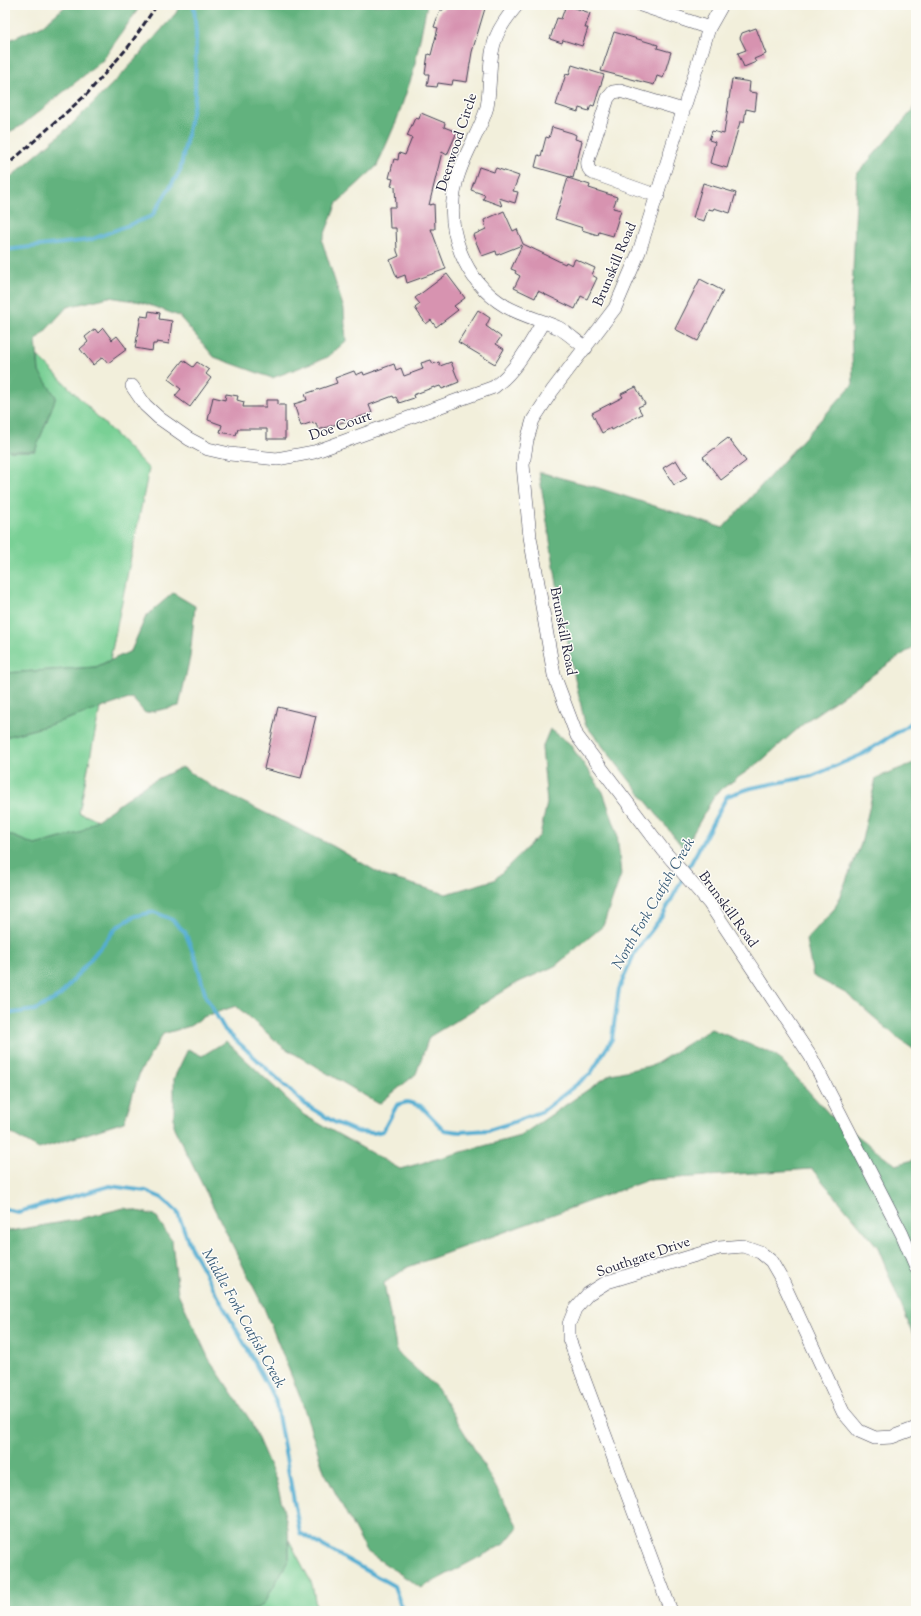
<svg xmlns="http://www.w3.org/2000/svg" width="921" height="1616" viewBox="0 0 921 1616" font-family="'Sorts Mill Goudy',serif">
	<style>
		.green { fill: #79d095; stroke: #4e7968 }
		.forest { fill: #62b27e; stroke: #426a5c }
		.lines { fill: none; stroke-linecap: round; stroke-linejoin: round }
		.stream { stroke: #55aed2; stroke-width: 4 }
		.building { fill: #d793b0 }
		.minor-casing { stroke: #414153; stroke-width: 14 }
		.minor { stroke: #fff; stroke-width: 13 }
		.rail { stroke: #22223b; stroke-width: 3; stroke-dasharray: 6 3; stroke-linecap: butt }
		.labels { text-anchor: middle; stroke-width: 3; stroke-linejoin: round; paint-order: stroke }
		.street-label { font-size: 14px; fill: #22223b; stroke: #fdfcf7 }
		.water-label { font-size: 15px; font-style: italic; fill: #365a77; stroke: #fdfcf7 }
	</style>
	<rect width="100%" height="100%" fill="#fdfcf7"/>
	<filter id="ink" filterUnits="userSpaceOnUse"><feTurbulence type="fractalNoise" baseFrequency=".025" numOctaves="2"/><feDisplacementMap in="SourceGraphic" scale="8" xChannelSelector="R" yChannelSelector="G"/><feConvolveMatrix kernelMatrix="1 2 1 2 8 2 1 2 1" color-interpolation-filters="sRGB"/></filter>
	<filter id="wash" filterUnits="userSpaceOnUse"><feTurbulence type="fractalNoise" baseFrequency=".012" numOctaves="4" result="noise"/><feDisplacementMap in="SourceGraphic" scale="16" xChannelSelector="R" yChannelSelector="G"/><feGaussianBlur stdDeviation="0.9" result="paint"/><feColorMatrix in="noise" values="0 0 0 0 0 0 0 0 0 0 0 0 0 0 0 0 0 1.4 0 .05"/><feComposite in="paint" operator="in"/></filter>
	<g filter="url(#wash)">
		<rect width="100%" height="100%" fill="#f2efdb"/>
		<path class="green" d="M38,356L149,469L110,660L96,667L5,673V447L10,451H35L56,397L39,372Z
			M100,708L79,813L98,820L79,833L35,845L5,833V737L46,726Z
			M289,1540L312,1584L317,1611H251L263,1605L289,1559Z"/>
		<path class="forest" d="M67,5H141L102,61L21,126L5,134V42L43,25Z
			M180,5H427L413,73L396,122L377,166L337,203L322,241L344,309L346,341L328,357L272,378L214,357L179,316L141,302L109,297L67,307L36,341L39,372L56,397L35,451H10L5,447V182L70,126L126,70L176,13Z
			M916,102V645L809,719L760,762L716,793L684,849L585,724L564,628L539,472L599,488L723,528L853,384L851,321L857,174L912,111Z
			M173,593L195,606L190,657L179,706L145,713L132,698L46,726L5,737V673L96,667L131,651L146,616Z
			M550,729L569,743L603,792L617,832L621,875L603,926L555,966L517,983L429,1037L416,1074L379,1104L283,1047L236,1006L203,1017L190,1026L163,1034L140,1072L124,1122L39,1149L5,1130V833L35,845L79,833L147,784L182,767L214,788L333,846L384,876L446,894L494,880L540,835L547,803L542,748Z
			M916,762V1051L899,1039L847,994L813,976L806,940L835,908L861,844L876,778Z
			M711,1029L776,1055L830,1115L896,1165L916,1159V1342L877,1246L812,1169L648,1180L408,1267L384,1283L397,1352L437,1388L475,1450L518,1527L504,1544L421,1588L366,1551L324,1471L302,1402L264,1308L174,1128V1078L188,1049L202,1056L226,1041L304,1115L400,1169L520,1136L611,1074L654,1065Z
			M124,1208L155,1215L172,1241L178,1293L209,1359L250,1420L276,1480L288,1528L289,1559L263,1605L251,1611H5V1229L10,1231L75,1220Z"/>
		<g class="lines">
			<path class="stream" d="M5,250L90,240L152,216L180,171L195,97L196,33L194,5
				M5,1014L35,1010L60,996L117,927L135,916L154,912L171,919L185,932L196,960L206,997L225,1030L306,1105L334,1122L358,1132L374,1133L383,1131L397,1105L407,1102L421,1106L444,1130L460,1132L489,1130L511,1123L543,1111L591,1073L612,1039L619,989L635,952L663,915L727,796L751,788L812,776L861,755L916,720
				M5,1209L18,1212L110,1186L146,1191L162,1198L177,1211L190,1246L275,1399L300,1533L394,1586L403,1611"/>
		</g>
		<g id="blocks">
			<path class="building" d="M445,5H486L472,52L467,82L453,80L452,85L438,83L437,87L427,86L429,74H425L428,54L431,55L438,28L434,27L440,10H443Z
				M566,5L590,13L585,28H588L582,46L563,40L562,43L550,39L557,18L561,19Z
				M756,28L766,54L754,59L756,62L744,67L738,53L746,50L740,38L742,33Z
				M614,32L658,45L657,48L671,52L663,78L657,76L654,85L601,71Z
				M572,65L604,75L594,106L591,105L589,111L579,108L578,112L556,105L566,74L569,75Z
				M732,79L750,82L749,92L757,93L755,111L746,109L744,122H740L727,168L710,163L715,142L709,140L712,131L724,134Z
				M421,113L445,123L444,127L457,132L447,155L442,152L429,205L434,204L435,229H431L446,269L407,283L405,275L397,278L390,260L399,256L397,251L396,228H390L389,207H396L395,187L391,186L393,179L389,178L394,159L398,160L399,153L405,155L412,138L407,136L415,118L419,119Z
				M552,127L572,133L576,135L575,139L582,141L573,178L535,167L538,155L541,156L546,137L549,138Z
				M479,167L494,172L496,168L519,176L513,191L518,192L515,203L499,198L502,206L483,199L485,195L471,190Z
				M568,178L590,185L589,188L617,197L613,208L621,210L613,236L599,232L598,235L582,230L583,228L555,219Z
				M703,183L736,193L730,213L714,208L713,210L708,209L704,221L693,218Z
				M504,211L513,231L517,229L523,244L565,264L566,262L572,265L575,259L595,268L592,275L597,278L587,299L581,296L575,309L538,291L535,298L514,288L520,276L515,273L516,271L511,269L522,245L497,255L496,251L482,256L473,235L486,229L484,220Z
				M447,274L465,298L454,306L458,310L436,327L431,320L426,324L415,308L420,304L415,298Z
				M700,279L723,291L698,341L675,329Z
				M478,310L490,318L486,326L501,337L496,344L504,349L495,364L458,342Z
				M149,311L160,313L159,319L172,321L169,344L157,342L156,344H153L152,351L135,348L141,316L148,317Z
				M103,328L112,340L117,336L127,349L108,363L103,357L93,365L80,349L88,342L85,337L95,329L98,333Z
				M183,360L193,367L197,362L209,370L206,374L211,378L190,407L175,396L181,389L168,379Z
				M431,360L433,364L439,362L440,366L451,362L459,382L442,389L440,386L434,388V387L413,395L414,398L399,403L396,397L394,398L393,396L369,405L372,413L318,430L316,423L313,424V422L301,426L294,404L307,400L305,394L337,383L335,378L354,371L356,375L363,372L364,375L394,364L396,370L401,368L404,376L423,369L421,363Z
				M636,387L645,404L638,407L642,414L612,430L611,428L602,433L592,413L623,397L621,394Z
				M226,394L238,396L237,400L244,402L243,407H266V400H278V405H285V439H267V429H238L236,435L220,432L222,425L208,420L213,397L225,400Z
				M728,438L746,461L721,480L703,457Z
				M676,460L687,478L674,485L663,468Z
				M278,707L316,716L301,778L264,769Z"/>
		</g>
	</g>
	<g filter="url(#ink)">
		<use href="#blocks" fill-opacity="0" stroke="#414153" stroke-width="1"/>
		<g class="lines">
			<g class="minor-casing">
				<path id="minor" d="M517,5C497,29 491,42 490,74C489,85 489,96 487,107C480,133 462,156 456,183C444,229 464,281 505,306C522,316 542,320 559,328C568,333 577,342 586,348
					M641,5L709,28
					M722,5L709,28L639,252L615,308L552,391L533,420L527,440L523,465L530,537L554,675L577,736L664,851L709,903L811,1057L902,1234L916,1267
					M658,196L593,173C588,170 587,166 588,160L608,98L613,92L620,91L683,110
					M132,386L145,405L159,418L189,439L208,449L230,454L277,459L314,452L494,387C517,370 529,345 543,322
					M671,1611L569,1339V1324L575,1309L588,1294L607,1282L719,1248L743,1246L760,1252L771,1261L782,1280L843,1412L859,1431L875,1438L892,1437L916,1428"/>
			</g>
			<use href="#minor" class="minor"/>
			<path class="rail" d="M5,167L87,94L129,46L157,5"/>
		</g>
	</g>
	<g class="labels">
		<g class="street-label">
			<text transform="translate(456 142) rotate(-72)" y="5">Deerwood Circle</text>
			<text transform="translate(614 264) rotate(-67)" y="5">Brunskill Road</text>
			<text transform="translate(340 425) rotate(-19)" y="5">Doe Court</text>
			<text transform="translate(564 631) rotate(79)" y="5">Brunskill Road</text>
			<text transform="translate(729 909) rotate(54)" y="5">Brunskill Road</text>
			<text transform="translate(643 1256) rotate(-19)" y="5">Southgate Drive</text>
		</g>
		<g class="water-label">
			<text transform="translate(653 903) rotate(-60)" y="5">North Fork Catfish Creek</text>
			<text transform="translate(244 1318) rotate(61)" y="5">Middle Fork Catfish Creek</text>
		</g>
	</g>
	<rect width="921" height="1616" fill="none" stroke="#fdfcf7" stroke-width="20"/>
</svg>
